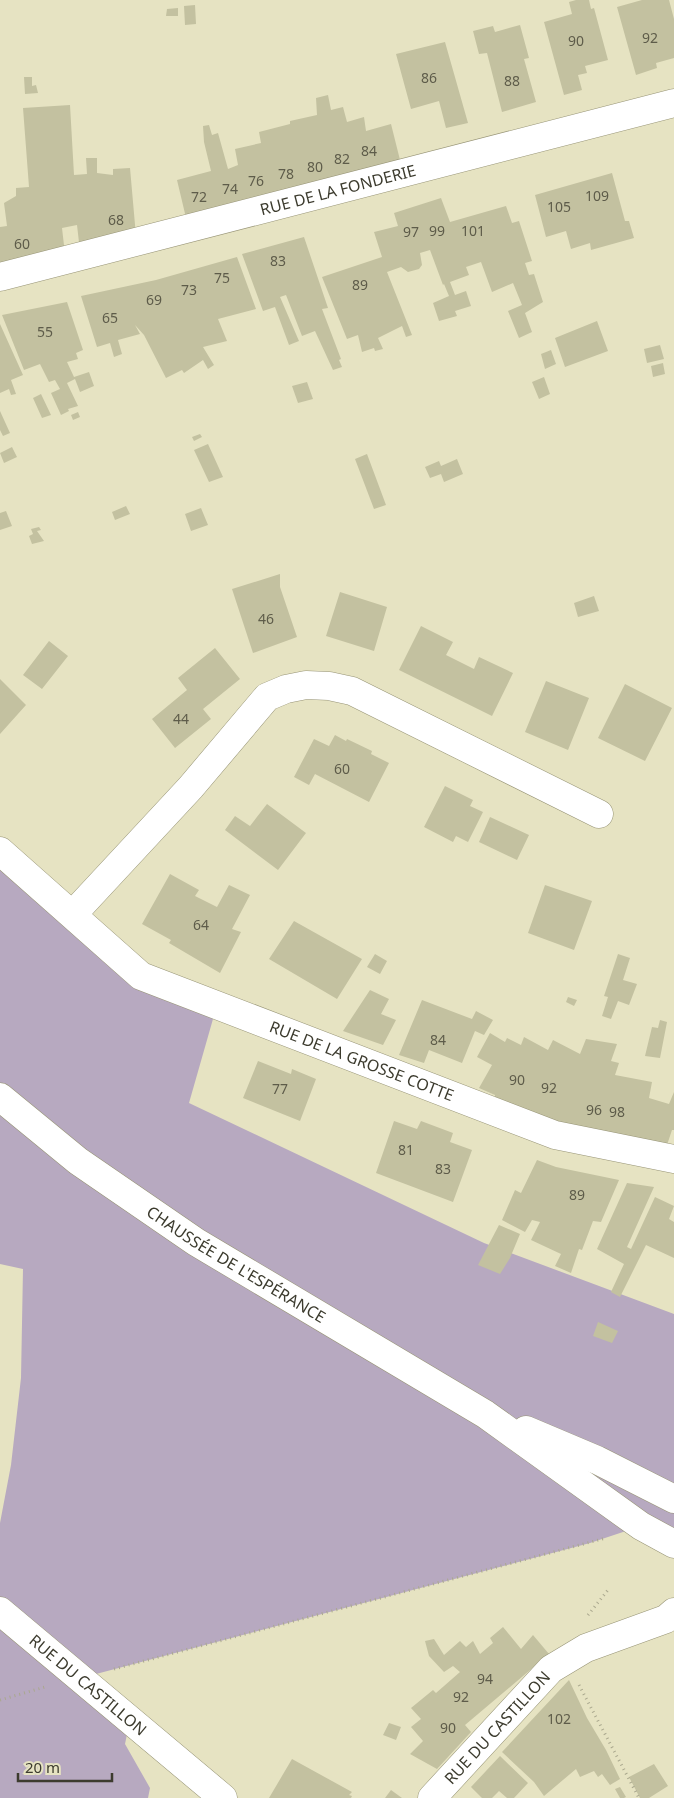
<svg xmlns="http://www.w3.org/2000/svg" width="674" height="1798" viewBox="0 0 674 1798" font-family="'Noto Sans',sans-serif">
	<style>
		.green { fill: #b7a9c0 }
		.building { fill: #c3c1a0 }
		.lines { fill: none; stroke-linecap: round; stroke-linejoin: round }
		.minor-casing { stroke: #979476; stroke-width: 29 }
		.major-casing { stroke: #979476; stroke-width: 29 }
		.path { stroke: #aaa88e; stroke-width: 3; stroke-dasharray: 1 4; stroke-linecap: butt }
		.minor { stroke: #fff; stroke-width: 28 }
		.major { stroke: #fff; stroke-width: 28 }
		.labels { text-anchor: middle; stroke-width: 4; stroke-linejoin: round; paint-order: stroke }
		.number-label { font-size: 14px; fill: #5e5c4a }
		.street-label { font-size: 16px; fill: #3c3b2e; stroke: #e6e3c2 }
	</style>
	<rect width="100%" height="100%" fill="#e6e3c2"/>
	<path class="green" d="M0,858L141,976L217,1005L189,1103L484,1243L674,1314V1544L641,1526L590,1543L81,1678L130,1720L125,1744L150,1788L148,1798H0V1523L11,1465L21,1378L23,1269L0,1264Z"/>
	<path class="building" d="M576,0H589L591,9L594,8L608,60L585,66L587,73L578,75L582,90L564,95L544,22L572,14L569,2Z
		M642,0H669L674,19V58L656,63L657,68L636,75L617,7Z
		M195,5L196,24L185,25L184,6Z
		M178,8V16H166L167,9Z
		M520,25L529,58L524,59L536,102L502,112L487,53L479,54L473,31L493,26L495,32Z
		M445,42L468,123L446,128L439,101L411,109L396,54Z
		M24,77H32V86L36,85L38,93L25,94Z
		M328,95L331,110L343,107L347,122L364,117L366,131L391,124L401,164L187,222L177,180L211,171L204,142L203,126L209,125L212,135L218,133L228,169L238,165L235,149L261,143L259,132L290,124V121L317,115L316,98Z
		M70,105L74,175L87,174L86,158H97V173L113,175V169L130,168L136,236L80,251L77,225L62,228L65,254L0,272V227L7,226L4,203L16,196V188L29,187L23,108Z
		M612,173L625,221H629L634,238L591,250L590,243L571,249L566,231L546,237L535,195Z
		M441,198L450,222L506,206L512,223L519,221L532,261L525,263L529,275L534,274L543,302L525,313L532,332L519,338L508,311L522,305L513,283L492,292L481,262L466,267L469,275L450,282L455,295L466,291L471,306L455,311L457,316L439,321L433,303L449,296L444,284L443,285L430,250L420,253L422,265L419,269L408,272L401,267L387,272L412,335L406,337L402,326L378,338L383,349L375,351L374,348L362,352L358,335L347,339L322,277L382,257L374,232L398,226L394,213Z
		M304,237L328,308L322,309L341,359L339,360L342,367L333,370L315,331L302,336L286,295L280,297L299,341L289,345L275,307L263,311L242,254Z
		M237,257L256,309L218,319L227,341L203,347L214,365L208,369L203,360L184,373L182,370L166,378L144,335L135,325L140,334L118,340L122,354L114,357L110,343L97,347L81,296L156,280Z
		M67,302L83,350L76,353L78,359L67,362L74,377L89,372L94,386L80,392L75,379L67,383L78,406L68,409L69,411L61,415L51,393L60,389L55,380L49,382L40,364L24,370L2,315Z
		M597,321L608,351L565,367L555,338Z
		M0,324L23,375L11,380L16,394L11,395L9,389L0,393Z
		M660,345L664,359L647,363L644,349Z
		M551,350L556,364L545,369L541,354Z
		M663,363L665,374L653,377L651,366Z
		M544,377L550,394L539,399L532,382Z
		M307,382L313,399L298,403L292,386Z
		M41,394L51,415L42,418L33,398Z
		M0,411L10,433L3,436L0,430Z
		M78,412L80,417L73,420L71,415Z
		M200,434L202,437L194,441L192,437Z
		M208,444L223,477L209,482L194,450Z
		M12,447L17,457L4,463L0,453Z
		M367,454L386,505L374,509L355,459Z
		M457,459L463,474L444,482L441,474L430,478L425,467L439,461L441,466Z
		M126,506L130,514L115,520L112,512Z
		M201,508L208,525L191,531L185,514Z
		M6,511L12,526L0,530V513Z
		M39,527L41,530L37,531L44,541L32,544L29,536L33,534L31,529Z
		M280,574V587L297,637L253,653L232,589Z
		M340,592L387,607L374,651L326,636Z
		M594,596L599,611L578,617L574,603Z
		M421,626L453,642L446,655L474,669L479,657L513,673L492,716L399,670Z
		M49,641L68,656L42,689L23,675Z
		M215,648L240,679L203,709L211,719L175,748L152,719L187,690L178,678Z
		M0,679L26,705L0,734Z
		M546,681L589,698L568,750L525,732Z
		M625,684L672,708L645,761L598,738Z
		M335,735L346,741L347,739L372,751L371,754L389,763L369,802L315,774L309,785L294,777L314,739L329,746Z
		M445,786L473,800L470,806L483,812L468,842L456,836L453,842L424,827Z
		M267,804L306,833L278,870L225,830L235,816L250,826Z
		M490,817L529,835L517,860L479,842Z
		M170,874L199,890L195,896L217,907L229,885L250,895L232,929L241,932L220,973L169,943L171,940L142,924Z
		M545,885L592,901L574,950L528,933Z
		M294,921L362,959L337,999L269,959Z
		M375,954L387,961L380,974L367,967Z
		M618,954L630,958L623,980L637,984L629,1005L618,1001L611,1019L602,1016L608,997L604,996Z
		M370,990L389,999L381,1014L396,1020L383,1045L343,1031Z
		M568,997L577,1000L574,1006L566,1002Z
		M422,1000L472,1019L476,1011L493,1020L484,1035L475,1031L462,1063L429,1050L424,1063L399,1055Z
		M660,1020L667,1022L660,1058L645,1056L652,1027L658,1028Z
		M490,1033L505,1042L507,1038L521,1045L524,1037L548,1050L553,1040L580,1054L586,1039L617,1044L611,1061L619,1063L615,1075L652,1082L649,1098L669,1104L674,1092V1130H672L666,1148L554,1121L495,1097V1095L479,1088L492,1065L477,1057Z
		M258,1061L291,1074L292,1069L316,1079L300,1121L243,1098Z
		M394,1121L417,1129L421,1121L453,1133L450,1142L472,1150L453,1202L376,1173Z
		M537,1160L556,1167L619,1180L601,1222L593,1221L582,1250L579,1249L571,1273L555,1266L561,1254L531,1240L540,1222L532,1220L525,1232L502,1220L515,1190L521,1193Z
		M627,1183L654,1187L627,1247L631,1249L655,1197L674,1206L669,1219L674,1222V1258L646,1245L620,1297L611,1292L624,1264L597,1249Z
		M499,1225L520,1234L510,1258L500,1274L478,1265Z
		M598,1322L618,1331L612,1343L593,1336Z
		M503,1627L521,1649L533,1635L549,1654L465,1725L471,1732L437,1769L410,1754L423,1741L411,1727L421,1719L411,1708L433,1690L436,1693L460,1672L453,1666L444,1672L429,1656L425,1641L434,1639L444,1655L460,1641L466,1647L473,1641L480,1654L493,1643L490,1638Z
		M569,1680L587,1718L606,1750L620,1779L610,1785L602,1774L598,1777L594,1771L580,1777L576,1769L544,1796L534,1782L502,1752Z
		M389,1723L401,1727L396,1740L383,1735Z
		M500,1756L528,1783L514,1798H507L499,1791L492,1798H482L471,1787Z
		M292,1759L352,1792L349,1795L352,1796L351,1798H269Z
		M654,1764L668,1786L649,1798H640L629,1777Z
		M620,1787L626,1797L624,1798H620L615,1789Z
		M391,1790L402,1798H385Z"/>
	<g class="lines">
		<g class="minor-casing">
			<g id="minor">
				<path id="s1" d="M0,277L674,103"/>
				<path id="s2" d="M0,851L141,976L555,1135L674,1159"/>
				<path d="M73,914L191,787L267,697L286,689L306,685L329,686L352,691L599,814"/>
				<path id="s3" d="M0,1611L223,1798"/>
				<path id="s4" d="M432,1798L551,1669L586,1648L666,1619L674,1612"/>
			</g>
		</g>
		<g class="major-casing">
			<g id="major">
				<path id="s5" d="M0,1097L78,1161L196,1242L485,1414L641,1526L674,1544"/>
				<path d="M526,1430L597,1460L674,1499"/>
			</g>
		</g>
		<path class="path" d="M588,1615L608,1590
			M114,1669L606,1538
			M579,1685L639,1798
			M0,1700L45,1687"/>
		<use href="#minor" class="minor"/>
		<use href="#major" class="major"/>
	</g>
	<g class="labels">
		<g class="number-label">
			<text x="650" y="43">92</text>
			<text x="576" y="46">90</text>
			<text x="429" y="83">86</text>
			<text x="512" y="86">88</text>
			<text x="369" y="156">84</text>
			<text x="342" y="164">82</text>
			<text x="315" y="172">80</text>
			<text x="286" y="179">78</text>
			<text x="256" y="186">76</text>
			<text x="230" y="194">74</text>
			<text x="597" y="201">109</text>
			<text x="199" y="202">72</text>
			<text x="559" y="212">105</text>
			<text x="116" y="225">68</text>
			<text x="437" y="236">99</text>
			<text x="473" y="236">101</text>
			<text x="411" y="237">97</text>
			<text x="22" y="249">60</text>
			<text x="278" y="266">83</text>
			<text x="222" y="283">75</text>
			<text x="360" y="290">89</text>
			<text x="189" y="295">73</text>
			<text x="154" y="305">69</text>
			<text x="110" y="323">65</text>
			<text x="45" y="337">55</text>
			<text x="266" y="624">46</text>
			<text x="181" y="724">44</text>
			<text x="342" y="774">60</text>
			<text x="201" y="930">64</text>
			<text x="438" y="1045">84</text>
			<text x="517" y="1085">90</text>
			<text x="549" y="1093">92</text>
			<text x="280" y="1094">77</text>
			<text x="594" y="1115">96</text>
			<text x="617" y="1117">98</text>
			<text x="406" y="1155">81</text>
			<text x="443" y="1174">83</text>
			<text x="577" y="1200">89</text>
			<text x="485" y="1684">94</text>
			<text x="461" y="1702">92</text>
			<text x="559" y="1724">102</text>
			<text x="448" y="1733">90</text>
		</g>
		<g class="street-label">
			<text dy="6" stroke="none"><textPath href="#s1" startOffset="349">RUE DE LA FONDERIE</textPath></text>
			<text dy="6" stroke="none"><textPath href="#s2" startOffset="425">RUE DE LA GROSSE COTTE</textPath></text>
			<text dy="6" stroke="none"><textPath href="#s5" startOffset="290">CHAUSSÉE DE L'ESPÉRANCE</textPath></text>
			<text dy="6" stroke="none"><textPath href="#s3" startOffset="115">RUE DU CASTILLON</textPath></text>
			<text dy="6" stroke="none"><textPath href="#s4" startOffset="96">RUE DU CASTILLON</textPath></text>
		</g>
	</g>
	<path d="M18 1773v8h94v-8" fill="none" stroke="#3c3b2e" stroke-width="2.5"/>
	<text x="25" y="1773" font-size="15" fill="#3c3b2e" stroke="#e6e3c2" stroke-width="4" paint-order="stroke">20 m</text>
</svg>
